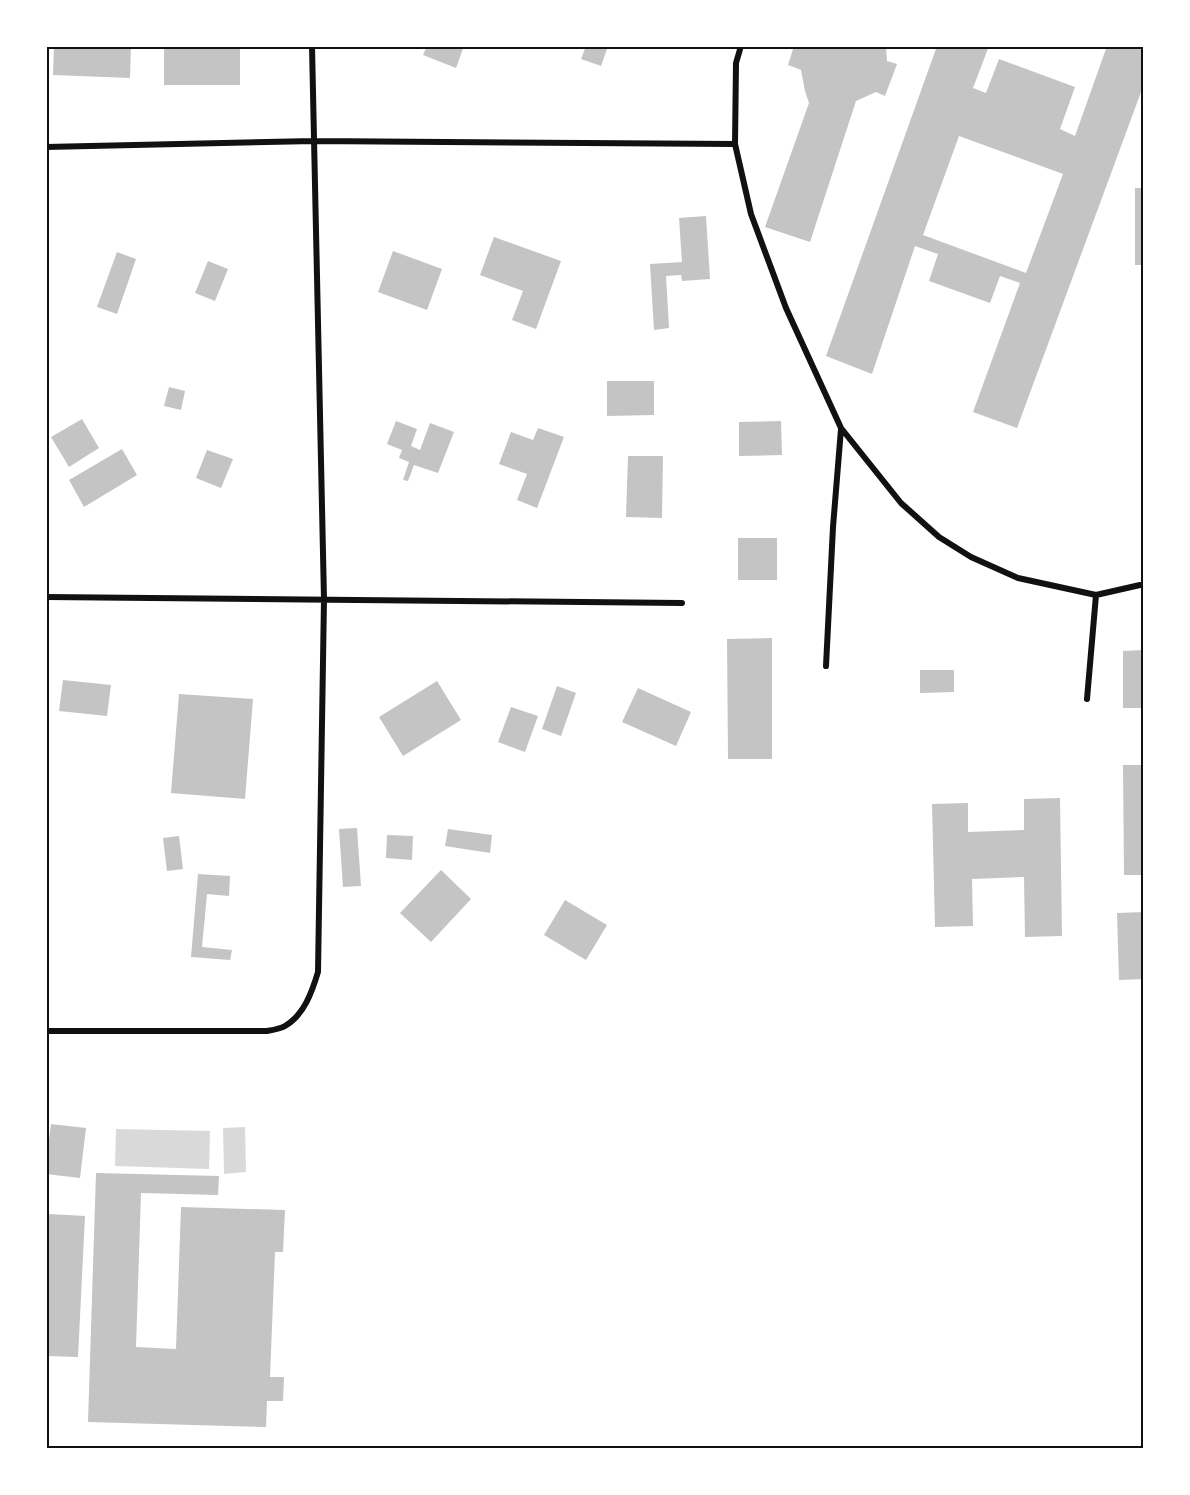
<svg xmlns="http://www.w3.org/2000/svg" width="1190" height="1495" viewBox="0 0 1190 1495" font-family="Poppins,sans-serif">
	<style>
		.water { fill: #d9d9d9 }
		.building { fill: #c4c4c4; fill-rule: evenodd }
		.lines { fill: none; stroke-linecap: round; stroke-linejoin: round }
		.minor { stroke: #111; stroke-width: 6 }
		.neatline { fill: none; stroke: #111; stroke-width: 2 }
	</style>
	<rect width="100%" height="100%" fill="#fff"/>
	<path class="water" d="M245,1127L246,1172L224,1174L223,1128Z
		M116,1129L210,1131L209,1169L115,1166Z"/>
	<path class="building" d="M54,46H131L130,78L53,75Z
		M164,46H240V85H164Z
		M427,46H464L456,68L423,55Z
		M586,46H608L601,66L581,59Z
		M794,46H886L887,61L897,64L885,96L876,92L856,101L810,242L765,227L809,103L805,91L801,70L788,65Z
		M937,46H989L973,88L986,93L999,59L1075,87L1060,129L1075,136L1107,46H1144V84L1017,428L973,412L1020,283L1000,276L990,303L929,281L938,254L915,246L872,374L826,356ZM959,136L1063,174L1026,273L923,235Z
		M1135,188H1144V265H1135Z
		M706,216L710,279L682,281L681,275L666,276L669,328L654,330L650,264L682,262L679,218Z
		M494,237L561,261L536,329L512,320L523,291L480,275Z
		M393,251L442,269L427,310L378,292Z
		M117,252L136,259L117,314L97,307Z
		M208,261L228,269L215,301L195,293Z
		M607,381H654V415L607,416Z
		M169,387L185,391L181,410L164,406Z
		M82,419L99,448L69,467L51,437Z
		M396,421L417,429L411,446L420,450L430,423L454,432L438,473L414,465L408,481L403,480L409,462L399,458L402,450L387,444Z
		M781,421L782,455L739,456V422Z
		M538,428L564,437L537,508L517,500L527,474L499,464L511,432L533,440Z
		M122,449L137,475L84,507L69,480Z
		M207,450L233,459L221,488L196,478Z
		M628,456H663L662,518L626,517Z
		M738,538H777V580H738Z
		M772,638V759H728L727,639Z
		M1144,650V708H1123V651Z
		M920,670H954V692L920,693Z
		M63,680L111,685L107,716L59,711Z
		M437,681L461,720L403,756L379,717Z
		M557,686L576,693L561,736L542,729Z
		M638,688L691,712L676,746L622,722Z
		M179,694L253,699L245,799L171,793Z
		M511,707L538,716L525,752L498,742Z
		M1123,765H1144V875H1124Z
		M1060,798L1062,936L1025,937L1024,877L972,879L973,926L935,927L932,804L968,803V832L1024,830V799Z
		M357,828L361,886L343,887L339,829Z
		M448,829L492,835L490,853L445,846Z
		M387,835L413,836L412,860L386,858Z
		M179,836L183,869L167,871L163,838Z
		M441,870L471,899L431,942L400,913Z
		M198,874L230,876L229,896L207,894L202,947L232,950L230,960L191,957Z
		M565,900L607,925L586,960L544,935Z
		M1144,912V979L1119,980L1117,913Z
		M51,1124L86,1128L80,1178L46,1174V1163Z
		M96,1173L219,1176L218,1195L141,1193L136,1347L176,1349L181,1207L285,1210L283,1252H275L270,1377H284L283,1401H267L266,1427L88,1422Z
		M49,1214L85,1216L78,1357L46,1356V1264Z"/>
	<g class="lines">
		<path class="minor" d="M741,46L736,63L735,144L751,214L786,308L841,428L901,503L939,537L971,557L1018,578L1096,595L1140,585
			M46,147L314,141L735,144
			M46,597L682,603
			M826,666L833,527L841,429
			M1087,699L1096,595
			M46,1031H267C273,1030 280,1029 285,1026C304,1015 312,992 318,972L324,599L312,46"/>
	</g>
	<rect width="1190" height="1495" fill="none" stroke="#ffffff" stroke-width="96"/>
	<rect x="48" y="48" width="1094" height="1399" class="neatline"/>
</svg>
